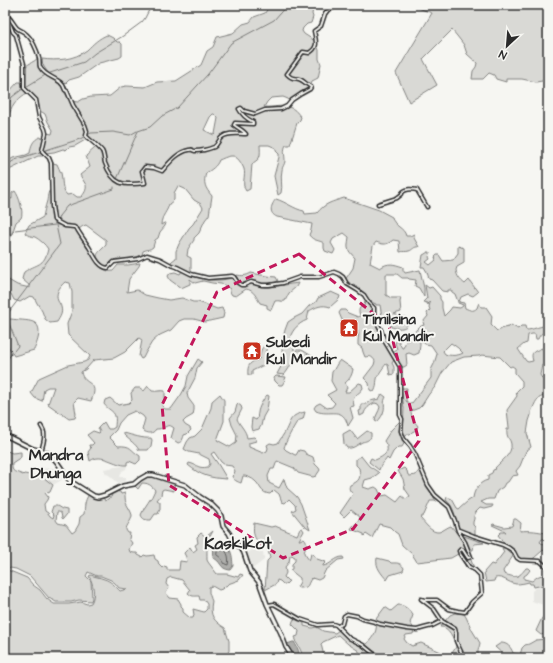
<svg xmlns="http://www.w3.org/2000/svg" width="553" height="663" viewBox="0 0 553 663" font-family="'Architects Daughter',sans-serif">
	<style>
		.built { fill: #e7e7e3 }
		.green { fill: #d9d9d5; stroke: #828280; fill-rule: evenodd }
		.water { fill: #aeaeab; stroke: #7a7a78 }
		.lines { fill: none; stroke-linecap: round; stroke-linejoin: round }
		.shore { stroke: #5f5f5e; stroke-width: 1 }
		.stream { stroke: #7a7a78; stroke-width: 1 }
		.street-casing { stroke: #2b2b2b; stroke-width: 5 }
		.secondary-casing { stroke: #2b2b2b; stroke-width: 6 }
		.street { stroke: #f6f6f2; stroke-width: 2 }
		.secondary { stroke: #f6f6f2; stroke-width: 3 }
		.marked { fill: none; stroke: #c2185b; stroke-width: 3; stroke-dasharray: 8 5; stroke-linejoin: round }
		.labels { text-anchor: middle; stroke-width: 4; stroke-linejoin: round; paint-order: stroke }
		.poi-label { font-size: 15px; font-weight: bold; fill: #2b2b2b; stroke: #f6f6f2; text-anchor: start }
		.neighbourhood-label { font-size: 16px; font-weight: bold; fill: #2b2b2b; stroke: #f6f6f2 }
		.quarter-label { font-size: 17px; font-weight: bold; fill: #2b2b2b; stroke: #f6f6f2 }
	</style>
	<rect width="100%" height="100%" fill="#f6f6f2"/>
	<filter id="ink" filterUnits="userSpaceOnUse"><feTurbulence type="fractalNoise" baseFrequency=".025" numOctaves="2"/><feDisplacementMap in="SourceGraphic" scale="8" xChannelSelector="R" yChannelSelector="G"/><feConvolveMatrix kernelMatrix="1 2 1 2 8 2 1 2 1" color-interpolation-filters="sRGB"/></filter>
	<g filter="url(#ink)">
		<path class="built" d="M127,465L126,469L122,471L120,477H126V481L120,483L117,482L109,475L106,474L104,469Z
			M53,468L59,472L62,470L65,476L60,481L53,485L37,472L40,469Z
			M254,548H257L263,552L264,558V560L251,570L246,555Z
			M547,587L548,590V605L546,606L532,601V591L535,588Z"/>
		<path class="green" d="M269,5H321L322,9L320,10L316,8L313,9L312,14L313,17L311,23L307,24L303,28L302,31L304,34L315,41L319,50V59L321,64L318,78L312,81L309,88L300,93L292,101L290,102L288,99L283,97L271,98L267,102L264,107C273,108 283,104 291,108C295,109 298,114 301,117L300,120L297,123L290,145H286C283,150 285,155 285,161C285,164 282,167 282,170C280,178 283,186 281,193L278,195L274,176L279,157V154L276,151V148L269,145H260C260,148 261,155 259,158C258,160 254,162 252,164L250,189L246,191C241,184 246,176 244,169C242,164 237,155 231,156C227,156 222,159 219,160C217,166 211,170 206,173C203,183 205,188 212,196L209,215L205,220L199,233L194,238V240L188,249L187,256L191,258V272C184,270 176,267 170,263L172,261L176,258V251L179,244L189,228L193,224L203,208L201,204L194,200L185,189L178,186L174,193V200L169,204C168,211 161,216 161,225L164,223H166L165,226L160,232L158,238L155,240L153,247C150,250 147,249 143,251L142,255C134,258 125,260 116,259L108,266C104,266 103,265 100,261C93,254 101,251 106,245V240L86,225L83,226L79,229L76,227L65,226L55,221L54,216L55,212L53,202L52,183L53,170V163L57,164C58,167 60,170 61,173C63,181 61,189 67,195L73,194L77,197H81C84,194 87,190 86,185L80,175L90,167L86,156L96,147L87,139L75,146L69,147L66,150L63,149L54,152L46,153L44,149L47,133L52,134L53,130L48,122L45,114L42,112H40L38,102L36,98L27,90L25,86V67C29,63 34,62 38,58C38,62 38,66 40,69C44,77 54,80 61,85L63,90L70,101L78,102L83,99L91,97L110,96L121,87L126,86L145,87L157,82L176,81L201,65L207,51L213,47L217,37L233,33L243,24L250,22L254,17L265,13L268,8ZM213,114H214L218,118L215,134L214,135L204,130L210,117Z
			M410,5H548V80L536,82L522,79H506V82L496,79L494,75L489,73L483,79H472L473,71L476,67L477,63L467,54L464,45L457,36L452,30L423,59L437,85L409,102L396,73L432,13Z
			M107,35L113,38L117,42H120L122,44V56L119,58L99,63L79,77L69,80L65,84L63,82C54,77 42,71 42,59C57,61 74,60 87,50C93,44 99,38 107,35Z
			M18,82H21L24,90L27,93C20,97 14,103 11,110C9,114 7,118 5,122V95H6Z
			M40,137L43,138L41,150L43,156H38L5,172V163L13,158L26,155L30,153C31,145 33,140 40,137Z
			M51,189C51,196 50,214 52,220C56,229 73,225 77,231C78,233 79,235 80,237C82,241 85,244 87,247C93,255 101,274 113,271L118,265H128L140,263L139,266L129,279L127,292L137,290L145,295L158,298L169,300L182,298L193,302H198L207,305L217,309L222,308L224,313L223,318L205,322L194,319H184L179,321L171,330L160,335L152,342L146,352L143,358L141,359L139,356L142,340L139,338L125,352L114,358L94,360L86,369L81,372C83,386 101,380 91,401L78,398L74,402L76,414L75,418L69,419L48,404L54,387H48L44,389L42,401L35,398L31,393L39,378L68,365L84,362L88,360L90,356L68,335L67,324L72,311V292L70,283L65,282C59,287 55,294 58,301C59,303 61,305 61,307C63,313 60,317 57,322L50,323L45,319L42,311L37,303L34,297L30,296L20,302L14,300L11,294L5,291V278L17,285L30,288V286L22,279L24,272C37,263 44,267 48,249C45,244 40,240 35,237C31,236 28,236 25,233L29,225L43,217C44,212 45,207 47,201C48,196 47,193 51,189Z
			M15,191C19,196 24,212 21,218C20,219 17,221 16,222L11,237L7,245L9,252V255L5,264V194L9,198L12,199V193Z
			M344,198L379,210L392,217C394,227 404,227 406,236H410L414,234V238L419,247C414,246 413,250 409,251C406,252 403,251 400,252L399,241L393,240C387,245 384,245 376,242L373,246L370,263L380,268C388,262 394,264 403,267V270L405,273L420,270L424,288V297L419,288L415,286L416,280L409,279L408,278H402L397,274H386V295L391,298H401L400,302L401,312L394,314L396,315L408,318C410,330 399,329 391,327L389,319L382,317L380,305H376V304C367,301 369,296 362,291C356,287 350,285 345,280L353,268L355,258C347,249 347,250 349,237L344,233L333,239L331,243L335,250L333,254L325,251L324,248V243C319,240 313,241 309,235L311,230L312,224L277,217C268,213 271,205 276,199C286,202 294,209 304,211L305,214L317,213C325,203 332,202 344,198Z
			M458,246L464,248V263L457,267L456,270C457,277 460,280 465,284L469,280L478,292L473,296L468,294L461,297L459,302L464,303L465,308C470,310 473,312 477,308L478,305L479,303L481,307H486L492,316L491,325L497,331L500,330L503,328L509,327L511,325L518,329L521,326H525L526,330C530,330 532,329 536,328C541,326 544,327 548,322V330C543,332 540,334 538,339H536L535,334H532L528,335L527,343L524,344L518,349L526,361L528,362L533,361C530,351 534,352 542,348L544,351L545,357H548V363L542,365L540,375L548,388V396C536,396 536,402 531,412V415L529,421L527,433L531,447L526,451L520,466L516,471L518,475L512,476L508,482L505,483L503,487L497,491L494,499H488L481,502L486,505H493L492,507L484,509L480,508L476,512L474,516V519L473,522V525L475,527V534L459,529C455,518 455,507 446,500L447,497L452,499L457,508L459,509L468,501L473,498C474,490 479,482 488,480V475L492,473L493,470L496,469L495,468C500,462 513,454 511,444C510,438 506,438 507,429H509V427L507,410L517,396L516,392L522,386V381L515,373V368L512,366L510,367L500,357L482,355L479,356L464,357L451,362L442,373L435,387L429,394L422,405L419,408L411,411C411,418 414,421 418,426L416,430L412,432L410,434H407L404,436L403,431L404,408L401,388H407L406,401L410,404L412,403L431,378V370L434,364L437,354L431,345L425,344L420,340V345L419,353L414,355L409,353L406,354L407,365L404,367H401L393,353L394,351L397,349L395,343L397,340L396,336L399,338V343L402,348H403L404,346L406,341L411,339C414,333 416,327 424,325L423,322L428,316L427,313L430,310L429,307L430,303L429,302L428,305L427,303L423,302L427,298L425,285L429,288L432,287L440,296V299L442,302V308L444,316L450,310L452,307L460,308L463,306V305L458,303V302L455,294L452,292L451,290H448V292L442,291L432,280L429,279L427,272L424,267H421L423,255L425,254L428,252H430V254L429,257L430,259L426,262L430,265L436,260L435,257L437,255H439L443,261L453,260L458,253ZM451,343L458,348L463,353C458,356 450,356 445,354L443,351Z
			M182,271C192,277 206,281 219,280C223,280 227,279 231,278L239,285L244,286L252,283H255L264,287H271L298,283L296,287L289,293L285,301C282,302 279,300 275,301L271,310L267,308V305L260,303C256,297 254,290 246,289L236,296L232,295L230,292V289L226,286L221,284L212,283L203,281L195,283L190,279V284L181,288L170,280L168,276L170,273L175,272L180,274Z
			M251,273L267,276L276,277L278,281C273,283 269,285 263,284C259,283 254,280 250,281C247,282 245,285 241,284C238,282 237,278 237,275C242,276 246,276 251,273Z
			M331,292L340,296L339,299L330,307C322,304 316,307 309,311L307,320C297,324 290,332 289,343V344L294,348C294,358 291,367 284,375L277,374L284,361V358L282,352L283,338L285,330L288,322L294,318L302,314L309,306L316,302L318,298Z
			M365,301L371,308V312L385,345L394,360L392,363L394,367V374L390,375L388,365L386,364C383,368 378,374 377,379C376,384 377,387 374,392L370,390L369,383L364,378L374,365L375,361C372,356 370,356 365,357L363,352L362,348L358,345V341L359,332L350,324L342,320L339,313L341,310H345L348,313L358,317L360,316C359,312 358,309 361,307H362L364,306Z
			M11,319C17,320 29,320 33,322C44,326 37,343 34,350L14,356L5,341V320Z
			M267,345L266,351V354C274,362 263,365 258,368C256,369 254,370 252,371V375H248C247,365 250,362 259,359C261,353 260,350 264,346Z
			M296,350H302L315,358V361L312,365L298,359V357L295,356Z
			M198,359L202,362L197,368L195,378L187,393L188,398L194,406V410L193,415L186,419L183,422L185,425L190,428L191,430L187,434L184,435C183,439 182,442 178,443L171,438L174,428C168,423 167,427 162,428C160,429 158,429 156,429C152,435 148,433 143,431L142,430L145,419L143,416L135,411L126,415L119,423L116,430L109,437L118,446C132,445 130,450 140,456V460L136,464L129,461L127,462V465C115,466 102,452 90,461L88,452L91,448L89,446V445H92L94,443L87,435L93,431L99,433L100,432L98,428L104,422L108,429H112L115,427C115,424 116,419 115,416C114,411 107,409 104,404L105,400L110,398L118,405L129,403L132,400L131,393L135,388H140L144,391L148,386L152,391C157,392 161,390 165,391V397L162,406L165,409H171L181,395L186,386L188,376Z
			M340,360L353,369C352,375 350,379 345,383L347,387L345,392H349L359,383L362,384L363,388C358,396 351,394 354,406L350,407L353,418L348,426C343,405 330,417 316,411L314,408L316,405L320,403L327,408L332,407L335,403L327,395L336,390L331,381L332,372C335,369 336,364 340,360Z
			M276,376L286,377L284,382L282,385H279L275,381L274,378Z
			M220,394L224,400V421L217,440L230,447L236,443L237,435L232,425L230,418L235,412L237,405L238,404L241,406L242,409L237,419C240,426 246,430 247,438L254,437L256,439V441L249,443V447L263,453L267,451L268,448L267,445L270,443L274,444L278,443C280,439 283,436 285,432C291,420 290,415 305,412L303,419C300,420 299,420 297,422C294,426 285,443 284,448L286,450L295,455H296L299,450L304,451L306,454L313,457L315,464L319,468L320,470L316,476L313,477L298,473L294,468L277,461L274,469H271L268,476L269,483L279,488L284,479L287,488L297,497L301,504L310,530L304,526L292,511L296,509L295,505L289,499L285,503L282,502L279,494L274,490L270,494C260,493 261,486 255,481C252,478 248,477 245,476H243L241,483C238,482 233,480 232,476L234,474L235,471L232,466L225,465L221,462L214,452L211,454L218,464L227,479C210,478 201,476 188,465L189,463C198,465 198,469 208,467L210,464L209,459L199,454L189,452L184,449L187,442L190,438L195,436L202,429L211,408L212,401Z
			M382,394L386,397C383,402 385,405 384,410C383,415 380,419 377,422L375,421C375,416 379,412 380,407L378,404L375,403C370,405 365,409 364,414L360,416L359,411L361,410V404H366L370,401L379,399Z
			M267,395L269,396L267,410L263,417L261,426L259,429L252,431L251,427L252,418L256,420L257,419C258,417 257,415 258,413C258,408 264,398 267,395Z
			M401,420L399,431L405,442L402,447H398L393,452L389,460L387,458C384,463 381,464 379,470L369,462L371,458L375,460C380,458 389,454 387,447C387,445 385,443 384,441L391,430Z
			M350,430L357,439L367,431L371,433V437C368,441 366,441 362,442C357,445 353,449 347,448L344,444L343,434Z
			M124,433C132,435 143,439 151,438L152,440L151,446L148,450H139C136,444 129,440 124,435Z
			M5,450L12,453L21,452V457L12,463C11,474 16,471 23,475L24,474L43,477L53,485L50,492L48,493L47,491L45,493L48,497L47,500L44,504L45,511L48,513L50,516L53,518L54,515L51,512L53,506H57L62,509L67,510V514L63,519L62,518L61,513L59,512H57L56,520L58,523L66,525L72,533L75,531L79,524L80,517L84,514C85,506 84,502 89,494L97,497H103L105,501L112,496L110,493L115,491L120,492L121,494L125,493C125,496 125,500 126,503C128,507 131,511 132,515C132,521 126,525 126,530L128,533H130L129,539L132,543L129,549L130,552L134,553H137L138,555L142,557L144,555L147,556L154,555L155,559L158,561L159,565L162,568L164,566L167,567V570H179L180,561L187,562L186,557L184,553L190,547L193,552L197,549L195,545L198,543L197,537L201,533L206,537L213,531C206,543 207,546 207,560L208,562L217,574H227L238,577L240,574L243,575L239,580L228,584L226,586H225L222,589L219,590L212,586L209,587V593C211,595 210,598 212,601C209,616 214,621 225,628L229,641V651L223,658H5V569L27,578L33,585L40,590L47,599L54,604H69L81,602L87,604L91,603C96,595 93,583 89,576L91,575C95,577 99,577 104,579C111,581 115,586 120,591L127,589L119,588L115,583L111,580L101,576H97L88,572L86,576L91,581L92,598L91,601L79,600L71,602H56L49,598L30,576L16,569L10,568L5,566ZM171,577L182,580L190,590L188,593C192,597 194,596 199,596L200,600H204L207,604V609L204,612L193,609L194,615L193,618H190L183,612V608L181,606V604L178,599L170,598L166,593L169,588L166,584L167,579Z
			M361,456L369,466L378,472L379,473L372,478L365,480L363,487L369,489L375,487L378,489L381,496L387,495L397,502L402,496L406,499L410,496L405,489L403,479L398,471L404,468L407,471L408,475L410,476L416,475L420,469C425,480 429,491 436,501H430L424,515L420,518C425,523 431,533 439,532C443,531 447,527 451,526L464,542L474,568L471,570L466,567L458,554L451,558L417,562L412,554L402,545L398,534L395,532L390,527L379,524L372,538L366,534L364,536V534L351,529C353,524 359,523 360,517L351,510L344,517L340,513L353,494C350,491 348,489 350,485C360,481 361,478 359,468L356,465V459Z
			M148,476H155L176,482L174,486V491L164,489L162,490L161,495L157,500L160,502V509L158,514H155L151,520C146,520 143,520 141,515C144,506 152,499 155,490C151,485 148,483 142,483L138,489L134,485Z
			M514,519H516L521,523L520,531C529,530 540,531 548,534V538L542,539L540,542L541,543L548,545L547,549L542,551L534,558L530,560L520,559L513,550L505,544L498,535L501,532H506L505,531L492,525L493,524L504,527L512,526Z
			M254,523L267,526L271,527L275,526L297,535L300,529L302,528L304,531L299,540H300L304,538C309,542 305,548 304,553L309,560L310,558L311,553L313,554L317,559L326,562L323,565V566C331,565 335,557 343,557L344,559L338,560L325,571L322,578L318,580L312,578C306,584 311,588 299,588L297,587L300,582V578L290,570L292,569V564L295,561V557L293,556L292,555L290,556L289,562L285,567L286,573L284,577L288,581H289L286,584H283L280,581L277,580L276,584L265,590L267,561L270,558L267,546C265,544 261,543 258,541C253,538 253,528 254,523Z
			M464,536L484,543L474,544L473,550H470L469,548Z
			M502,548H505L513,556L503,571L504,574C517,578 518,578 526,568H528L530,570L527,574L524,576V579L532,581C538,576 540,574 548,576V584L534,587L533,584H530L529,582C525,583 521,584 516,584C508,583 503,576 495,578L494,581L486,582L484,572L491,564L494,565L504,552Z
			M377,558L389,561L391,563C397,563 400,562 404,568L403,571L390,575L387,580C382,574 375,567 377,558Z
			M398,605C405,605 409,610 413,615L412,618L410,623C413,627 415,629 413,634L406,635L404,639L407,643L412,646L421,643L441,652L440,655L437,657L425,655H412L410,658H388L374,651L366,645C374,636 378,631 376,619L385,607L391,611Z
			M548,605V658H537L528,656L525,658H505V656L495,647L501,643C507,643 511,647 513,653L520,655L522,648L525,645L529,644L536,640L546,639V636L545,634L541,635L536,631L542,618L546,614V606Z
			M455,613L464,614L466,617L472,630L480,643C479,649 476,652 480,658H449L456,647C454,639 449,626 440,627L450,615Z
			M294,619L304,623V626L312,628L316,627L320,629L323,631L335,633L339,630C349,643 366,646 375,658H359V651L348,644L338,635L323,642L321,644L324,656L322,658H303C302,652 299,646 295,641L296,639L295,637L298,636L299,631L292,624L293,621Z"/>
		<path class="water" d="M217,542C232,546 232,553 233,566L230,570C219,569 222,561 213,558L214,546Z
			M293,642H294C296,645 299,650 299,654C293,659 287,650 287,644Z"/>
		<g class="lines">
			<path class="shore" d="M218,547C227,548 230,557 228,565L225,564L221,558L217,555Z"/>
			<path class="stream" d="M5,110L12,97L24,88L47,74L84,62L95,53L123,36L142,22L145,18L149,10L156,5
				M5,166L15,160L80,139L91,133L113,132L130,135L137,131
				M117,179L138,131L150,127L162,116L177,108L208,74L231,43L274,20L287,5
				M5,239L15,230L55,225
				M5,362L18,346L6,316L60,244L56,225L59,216L67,206L114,189V187"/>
			<g class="street-casing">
				<path id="street" d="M5,13L13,32L16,35L24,64V88L36,100L39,117L45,129L46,133L42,151L49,158L51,163L52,206L54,220L65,226L74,227L77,229C81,236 85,241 89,247C94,255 98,267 108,268L114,262L138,259L147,255L160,259L171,265L177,267L191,274L208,278L232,276L234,277L238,283L241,285H244L251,282L262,285H269L283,283L300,277H319L334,272L339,274L343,277L347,284L357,290L364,295L369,303L374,308V314L375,319L381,330L385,342L400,367V415L402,419L401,431L404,439L410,446L415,454L428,485L435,495L449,507L455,521L458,531L465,542L471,557L468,558L463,550L461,549L459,551L460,554L469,567L475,570L480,575L482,593L472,602L465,612L458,611L449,609L437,600H425L421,599L434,609L442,621L455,629L456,633V641L464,658
					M7,16C12,19 13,24 17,28C19,30 23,31 25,33C32,38 37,50 39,58C40,60 39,64 40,67C46,79 62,77 65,90L67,91L73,105L85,125L87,131L86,136C91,141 97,145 102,151C104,154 104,160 105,163C113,185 123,186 145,183L142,171L145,167L154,168L162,171C170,162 178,152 189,150C195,149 190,150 195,151C201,151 209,149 214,147C218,145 218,140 222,137C228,132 238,134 246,134C243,130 238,128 234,125L235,123L253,124V122C247,119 242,115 239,109L241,108L244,111L255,114L265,110L281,109L287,106L292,100L301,94L310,89L311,87C307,85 303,80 299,79C292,77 293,80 287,74L303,52L309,53C319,47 316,41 314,31L321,26L325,14L328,10L341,5
					M378,204L397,198L402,194V193C406,188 412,189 417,190L427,207
					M41,426C42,428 44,430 44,433C45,438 43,445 41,451
					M458,531L459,530L474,536L503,545L509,548L514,552L517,558L520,560L540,561L548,568
					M268,605L274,604L300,619L318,625L333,624L336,625L349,638L363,645L374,654L384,658
					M338,626L342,624L344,616L347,614L357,616L363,619L375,622L380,624L407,629L417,630L424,628L432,626L442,621"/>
			</g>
			<g class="secondary-casing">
				<path id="secondary" d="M5,435L31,448L41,451L50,454L57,462L70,481L94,496L98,497L105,495L123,486L134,484L140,479L147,475H153L185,485L200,497L211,504L218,511L221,516L223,526L229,533L233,541L241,548L244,553L250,571L259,582L267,604L281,633L286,647L291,655L292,658"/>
			</g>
			<use href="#street" class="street"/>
			<use href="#secondary" class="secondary"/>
		</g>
	</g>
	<path class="marked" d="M299,254L389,326L419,441L353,529L283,558L169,485L162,405L217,292Z"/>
	<defs>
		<g id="temple-square" transform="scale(1)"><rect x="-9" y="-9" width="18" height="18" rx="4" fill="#c8321e" stroke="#f6f6f2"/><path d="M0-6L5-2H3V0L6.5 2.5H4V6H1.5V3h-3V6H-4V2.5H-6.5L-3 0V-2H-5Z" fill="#fff"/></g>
	</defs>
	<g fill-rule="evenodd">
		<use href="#temple-square" x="349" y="328"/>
		<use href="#temple-square" x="252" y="351"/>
	</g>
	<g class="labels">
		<g class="poi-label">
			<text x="363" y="324">Timilsina<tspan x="363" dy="17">Kul Mandir</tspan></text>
			<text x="266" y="347">Subedi<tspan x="266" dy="17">Kul Mandir</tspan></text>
		</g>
		<g class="neighbourhood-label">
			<text x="56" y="460">Mandra<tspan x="56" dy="18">Dhunga</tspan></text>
		</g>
		<g class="quarter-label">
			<text x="238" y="549">Kaskikot</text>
		</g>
	</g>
	<rect width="553" height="663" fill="none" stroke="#f6f6f2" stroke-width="20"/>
	<rect x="10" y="10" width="533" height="643" fill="none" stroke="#2b2b2b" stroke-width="1.5" filter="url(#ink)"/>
	<g transform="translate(507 46) rotate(206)" stroke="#f6f6f2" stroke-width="3" paint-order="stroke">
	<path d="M0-3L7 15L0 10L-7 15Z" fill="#2b2b2b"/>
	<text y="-6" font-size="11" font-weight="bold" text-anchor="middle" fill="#2b2b2b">N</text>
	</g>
</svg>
